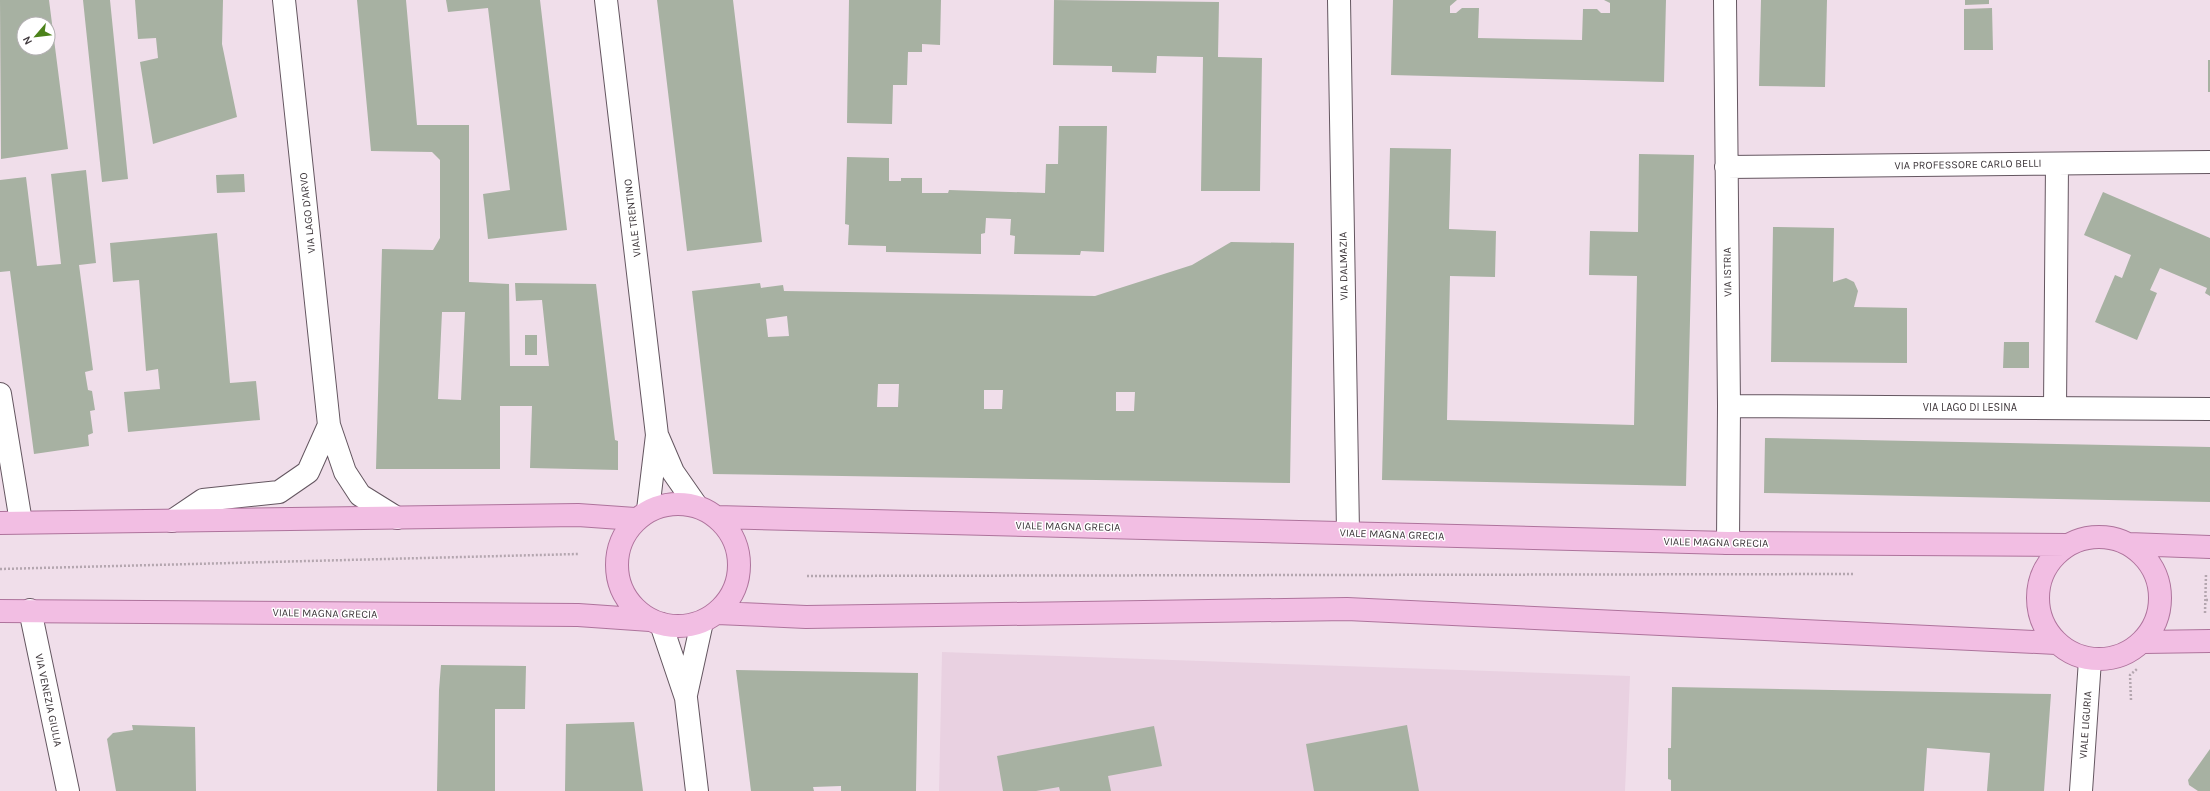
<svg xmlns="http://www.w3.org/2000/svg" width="2210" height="791" viewBox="0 0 2210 791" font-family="Karla,sans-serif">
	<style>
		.built { fill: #e9d1e1 }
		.building { fill: #a7b1a2; fill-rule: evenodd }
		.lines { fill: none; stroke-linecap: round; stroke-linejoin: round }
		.minor-casing { stroke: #645660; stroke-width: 24 }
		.major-casing { stroke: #ae739c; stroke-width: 24 }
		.path { stroke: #b4a6af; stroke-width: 2.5; stroke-dasharray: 2 2; stroke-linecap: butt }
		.minor { stroke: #fff; stroke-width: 22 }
		.major { stroke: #f2bee3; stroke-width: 22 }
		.labels { text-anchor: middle; stroke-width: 3; stroke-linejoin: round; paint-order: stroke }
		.street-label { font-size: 11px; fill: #3f383c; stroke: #fff }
	</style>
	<rect width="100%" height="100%" fill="#f0deea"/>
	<path class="built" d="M942,652L1630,676L1625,791H939Z"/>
	<path class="building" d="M0,0H49L68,149L1,159ZM24,24H48V48H24Z
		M83,0H110L128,179L102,182Z
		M135,0H223L222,44L237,117L153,144L140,62L158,58L156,38L138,39Z
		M357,0H406L417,125H469V282L509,284L510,366H549L542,300L516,301L515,283L596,284L615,440L618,441V470L530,468L532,406H500V469H376L382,249L433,250L440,238V160L432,152L371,151ZM442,312H465L461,400L438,399Z
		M446,0H540L567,230L488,239L483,194L510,190L488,8L448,12Z
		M657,0H733L762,242L687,251Z
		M849,0H941L940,45L922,44V52H908L907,85H893L892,124L847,123Z
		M1054,0L1219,2L1218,57L1262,58L1260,191H1201L1203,57L1157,56L1156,73L1112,72V66L1053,65Z
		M1393,0H1457L1450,6V13H1456L1462,8H1479L1478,38L1582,40L1583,9H1597L1601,13H1610V3L1604,0H1666L1664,82L1391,75Z
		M1761,0H1827L1825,87L1759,86Z
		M1965,0H1989V4L1965,5Z
		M1992,8L1993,50H1964V9Z
		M2208,60H2210V92H2208Z
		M1059,126H1107L1104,252L1081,251L1080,255L1014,254L1015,236L1010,235L1011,219L986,218L985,233L981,234V254L886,252V246L848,245L849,225L845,224L847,157L889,158V181H901V178H922V193H948L949,190L1045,193L1046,164H1058Z
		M1390,148L1451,149L1449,229L1496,231L1495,277L1450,276L1447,420L1634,425L1637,276L1589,275L1590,231L1638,232L1639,154L1694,155L1686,486L1382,480Z
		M86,170L96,263L79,265L93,370L85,372L88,390L92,391L95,410L90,411L93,433L88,435L89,446L34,454L10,271L0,272V180L26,177L37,266L61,264L51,174Z
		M244,174L245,192L217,193L216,175Z
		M2103,192L2210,238V296L2205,293L2207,288L2160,268L2150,290L2157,293L2137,340L2095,322L2115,275L2122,278L2131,255L2084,235Z
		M1773,227L1834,228L1833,282L1846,278L1854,282L1858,291L1854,307L1907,308V363L1771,362Z
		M217,233L230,383L256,381L260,420L128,432L124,392L160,389L158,369L146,371L139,280L113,282L110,243Z
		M1231,242L1294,243L1290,483L713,474L692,291L760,283L761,288L783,285L784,291L1095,296L1192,265ZM787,316L789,336L768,337L766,319ZM878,384H899L898,407H877ZM984,390H1003L1002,409H984ZM1116,392H1135L1134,411H1116Z
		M525,335H537V355H525Z
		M2004,342H2029V368H2003Z
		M1765,438L2210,447V502L1764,493Z
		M441,665L526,666L525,709H495V791H437L439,690Z
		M736,670L918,673L916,791H841V786L813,787L814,791H751Z
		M1672,687L2051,694L2044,791H1987L1990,753L1927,748L1924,791H1671V780L1668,779V748H1671Z
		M634,722L643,791H565L566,724Z
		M132,725L195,727L196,791H116L107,739L113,733L133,730Z
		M1407,725L1419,791H1314L1306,744Z
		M1154,726L1162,766L1108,776L1111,791H1060L1059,787L1036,791H1003L997,756Z
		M2210,749V791H2198L2189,785L2188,780Z"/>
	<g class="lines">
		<g class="minor-casing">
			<path id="minor" d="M284,0L329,425L345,472L360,495L397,518
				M606,0L657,435L648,510
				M1339,0L1348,532
				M1725,0L1729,406L1728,543
				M1726,167L2210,162
				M0,394L21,522
				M1729,406L2210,409
				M2055,408L2057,164
				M658,437L673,472L696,505
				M172,521L203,500L279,492L308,472L329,425
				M30,610L68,791
				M661,624L686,698L697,791
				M686,695L702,622
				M2081,791L2090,660"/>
		</g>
		<g class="major-casing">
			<path id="major" d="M617 565a61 61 0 1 1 122 0a61 61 0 1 1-122 0Z
				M717,517L1728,543L2067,545
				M0,523L578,515L635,519
				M2038 598a61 61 0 1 1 122 0a61 61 0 1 1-122 0Z
				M2129,544L2210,547
				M0,611L578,615L650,620
				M717,613L806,617L1347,609L2056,643
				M2144,642L2210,641"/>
		</g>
		<path class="path" d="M0,569L578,554
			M807,576L1853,574
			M2206,600H2210
			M2205,613L2206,574
			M2131,700L2130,675L2137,669"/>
		<use href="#minor" class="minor"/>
		<use href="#major" class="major"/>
	</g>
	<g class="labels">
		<g class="street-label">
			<text transform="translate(1968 164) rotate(-1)" y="4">VIA PROFESSORE CARLO BELLI</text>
			<text transform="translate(307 213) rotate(-96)" y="4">VIA LAGO D'ARVO</text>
			<text transform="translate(632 218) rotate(-97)" y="4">VIALE TRENTINO</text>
			<text transform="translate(1343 266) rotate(-91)" y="4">VIA DALMAZIA</text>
			<text transform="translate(1727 272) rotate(-91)" y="4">VIA ISTRIA</text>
			<text x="1970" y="411">VIA LAGO DI LESINA</text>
			<text transform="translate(1068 526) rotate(1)" y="4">VIALE MAGNA GRECIA</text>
			<text transform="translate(1392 534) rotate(2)" y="4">VIALE MAGNA GRECIA</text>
			<text transform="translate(1716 542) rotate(1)" y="4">VIALE MAGNA GRECIA</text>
			<text transform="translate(325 613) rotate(1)" y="4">VIALE MAGNA GRECIA</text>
			<text transform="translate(49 700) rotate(78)" y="4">VIA VENEZIA GIULIA</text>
			<text transform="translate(2085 725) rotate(-86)" y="4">VIALE LIGURIA</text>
		</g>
	</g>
	<g transform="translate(36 36) rotate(242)"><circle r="19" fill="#ffffff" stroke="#b2afb1"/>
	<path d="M0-3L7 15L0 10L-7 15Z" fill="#4c821a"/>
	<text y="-6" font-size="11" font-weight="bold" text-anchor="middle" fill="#3f383c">N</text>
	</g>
</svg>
